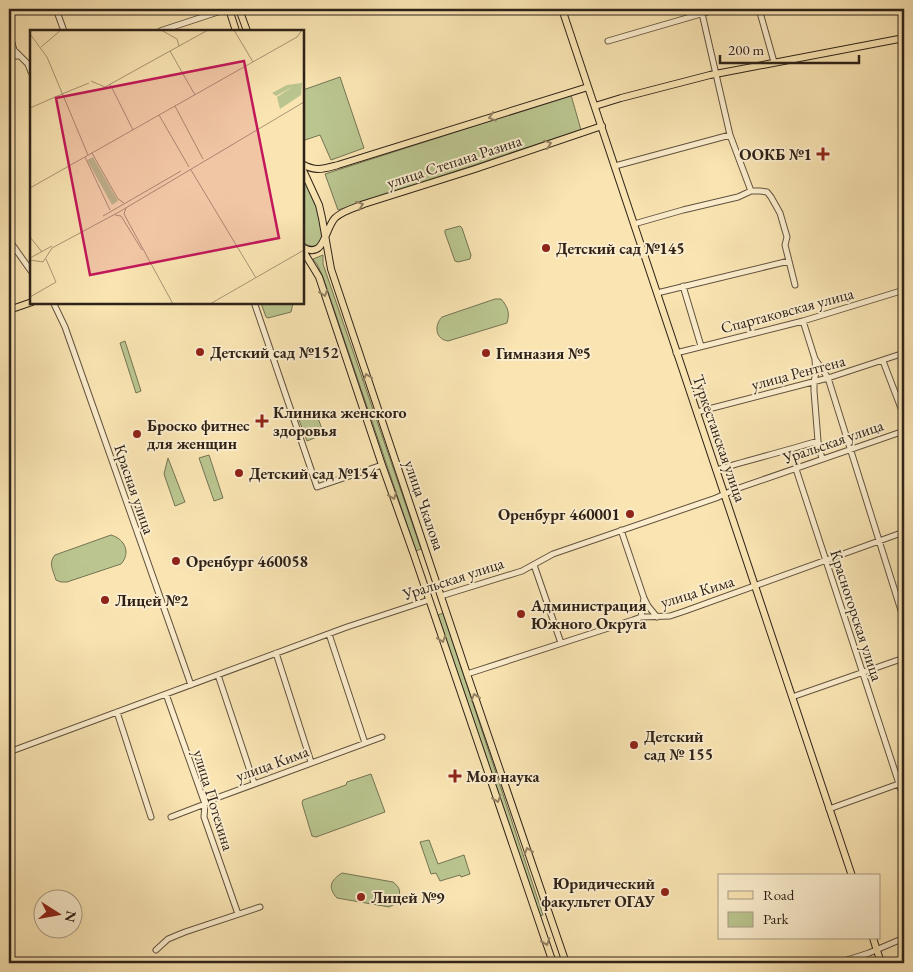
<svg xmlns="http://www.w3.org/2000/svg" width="913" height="972" viewBox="0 0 913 972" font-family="'EB Garamond',serif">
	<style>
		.green { fill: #bac58f; stroke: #747454 }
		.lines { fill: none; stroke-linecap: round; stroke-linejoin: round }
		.minor-casing { stroke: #61523e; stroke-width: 7 }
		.major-casing { stroke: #2e2218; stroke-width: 8 }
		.minor { stroke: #fbedcd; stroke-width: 5 }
		.major { stroke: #f9e4b2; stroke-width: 6 }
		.oneway { stroke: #948365 }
		.poi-dot { fill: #8f2418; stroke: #fbedcd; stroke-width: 2 }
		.labels { text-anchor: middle; stroke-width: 4; stroke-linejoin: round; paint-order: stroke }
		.poi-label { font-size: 16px; font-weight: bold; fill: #2e2218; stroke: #fbedcd; text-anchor: start }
		.street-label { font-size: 16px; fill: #2e2218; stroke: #fbedcd }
		.inset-road { fill: none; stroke: #a89674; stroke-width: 1 }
		.view { fill: #c2185b; fill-opacity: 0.15; stroke: #c2185b; stroke-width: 2.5 }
		.inset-edge { fill: none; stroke: #2e2218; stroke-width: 2.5 }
	</style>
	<rect width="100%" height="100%" fill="#f9e4b2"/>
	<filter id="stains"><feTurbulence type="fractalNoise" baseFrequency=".004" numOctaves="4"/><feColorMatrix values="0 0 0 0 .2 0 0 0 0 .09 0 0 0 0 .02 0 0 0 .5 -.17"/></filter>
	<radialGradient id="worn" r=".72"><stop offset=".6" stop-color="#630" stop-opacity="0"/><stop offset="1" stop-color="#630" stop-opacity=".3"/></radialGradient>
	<path class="green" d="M340,77L364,148L331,160L320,135L305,140L302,132L303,90Z
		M571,95L581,130L338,210L325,174Z
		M302,174C308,187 332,234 317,245C312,248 307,245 303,242Z
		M460,226L462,228L471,255L470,259L458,262L455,261L445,233V230Z
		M323,255V264L421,549L416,551L323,277L317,264L313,259Z
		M495,299H501C508,307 510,313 507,323L448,341C435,339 434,325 442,317Z
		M261,303V302L293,303L291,312L268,318L266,317Z
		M125,341L141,391L136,393L120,343Z
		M316,413L324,434L307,441L299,420Z
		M209,455L223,498L214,501L199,458Z
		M168,458L185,502L175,506L164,474Z
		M111,535C125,539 131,553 121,564L67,582H61L56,580C53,570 48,563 55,555Z
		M443,613L543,915L540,916L438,615Z
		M371,774L385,812L316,837L312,836L302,803L303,800L346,785L347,782Z
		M429,840L438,864L464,855L470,874L461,877L460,875L440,881L436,873L431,874L420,842Z
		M342,873L393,882C401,888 401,893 397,903L389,907L337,898C327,887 331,880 342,873Z"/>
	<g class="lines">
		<g class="minor-casing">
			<path id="minor" d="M56,9L64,31
				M701,9L730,135L751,191H760L767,192L771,197L780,213L787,237L785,245L795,285
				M759,9L774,62
				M160,31L227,9
				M9,33L14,50L28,64L31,72
				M608,41L718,9
				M9,56H19
				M615,166L730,135
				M634,224L683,210L738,197L751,191
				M9,240L31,271
				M683,286L701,346
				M657,293L789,261
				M53,302L65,327L191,685
				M254,302L317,487L382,465
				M803,321L815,359L828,378L904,620
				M676,353L803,321L904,290
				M815,360L816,372L814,382V391L818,441L822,459
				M883,361L904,416
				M697,412L828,378L904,353
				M796,469L904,799
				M716,470C750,460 785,451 818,441
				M621,530L644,598L648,606L657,617
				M534,565L561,643
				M441,596L522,571L553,554L716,498L736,489L904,431
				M641,617L644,598
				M329,634L365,743
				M276,653L311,762
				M467,674L633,620L641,617L670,616L685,611L904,532
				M218,675L254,783
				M166,694L205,804L204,817L238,914
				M792,697L904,658
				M117,712L151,817
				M9,752L347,627L429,600
				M829,809L904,782
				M171,817L205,804L211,800L382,737
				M156,950L168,939L185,932L260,907
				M838,963L869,953L904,938"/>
		</g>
		<g class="major-casing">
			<path id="major" d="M229,9L236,31
				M239,9L247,31
				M562,9L852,876
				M595,106L621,98L710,75L904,38
				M302,164C316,172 323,169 338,165L588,87
				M302,168L319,205L322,218L331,269L467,674L566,963
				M302,247C325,260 324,230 335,218C342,211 354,208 364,204L475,169L602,126
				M302,249L319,277L382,465L414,555L553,963
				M9,310L32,302
				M873,938L881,963"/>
		</g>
		<use href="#minor" class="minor"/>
		<use href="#major" class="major"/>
	</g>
	<defs><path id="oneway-chevron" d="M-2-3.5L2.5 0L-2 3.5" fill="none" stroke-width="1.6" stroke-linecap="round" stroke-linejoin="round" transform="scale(1.25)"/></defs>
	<g class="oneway">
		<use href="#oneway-chevron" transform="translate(492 117) rotate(164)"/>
		<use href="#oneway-chevron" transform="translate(548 144) rotate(-18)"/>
		<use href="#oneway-chevron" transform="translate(360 205) rotate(-20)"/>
		<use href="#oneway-chevron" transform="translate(324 293) rotate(71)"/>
		<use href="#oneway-chevron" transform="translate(367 377) rotate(-109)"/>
		<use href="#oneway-chevron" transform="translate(393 496) rotate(70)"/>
		<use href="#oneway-chevron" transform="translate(442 639) rotate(71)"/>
		<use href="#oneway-chevron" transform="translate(475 697) rotate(-109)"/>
		<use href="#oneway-chevron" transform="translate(497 799) rotate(71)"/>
		<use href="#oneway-chevron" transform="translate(528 851) rotate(-109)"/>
		<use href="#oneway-chevron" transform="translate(546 942) rotate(71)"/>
	</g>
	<g class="poi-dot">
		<path d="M820.5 146.5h5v5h5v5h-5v5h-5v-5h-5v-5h5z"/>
		<circle cx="546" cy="248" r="5"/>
		<circle cx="200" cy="352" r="5"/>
		<circle cx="486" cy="353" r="5"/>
		<path d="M259.5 413.5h5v5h5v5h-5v5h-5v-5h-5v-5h5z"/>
		<circle cx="137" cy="434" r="5"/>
		<circle cx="239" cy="473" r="5"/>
		<circle cx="630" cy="514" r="5"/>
		<circle cx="176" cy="561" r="5"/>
		<circle cx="105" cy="600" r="5"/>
		<circle cx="521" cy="614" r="5"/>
		<circle cx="634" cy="745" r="5"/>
		<path d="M452.5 768.5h5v5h5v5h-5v5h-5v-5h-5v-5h5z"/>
		<circle cx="665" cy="892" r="5"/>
		<circle cx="361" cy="897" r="5"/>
	</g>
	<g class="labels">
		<g class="poi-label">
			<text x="812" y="160" text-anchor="end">ООКБ №1</text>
			<text x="556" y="254">Детский сад №145</text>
			<text x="210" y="358">Детский сад №152</text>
			<text x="496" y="359">Гимназия №5</text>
			<text x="273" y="418">Клиника женского<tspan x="273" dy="18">здоровья</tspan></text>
			<text x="147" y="431">Броско фитнес<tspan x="147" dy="18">для женщин</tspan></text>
			<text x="249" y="479">Детский сад №154</text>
			<text x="620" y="520" text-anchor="end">Оренбург 460001</text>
			<text x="186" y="567">Оренбург 460058</text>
			<text x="115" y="606">Лицей №2</text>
			<text x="531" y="611">Администрация<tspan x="531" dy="18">Южного Округа</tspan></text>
			<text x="644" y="742">Детский<tspan x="644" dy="18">сад № 155</tspan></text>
			<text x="466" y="782">Моя наука</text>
			<text x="655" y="889" text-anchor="end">Юридический<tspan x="655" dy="18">факультет ОГАУ</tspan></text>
			<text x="371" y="903">Лицей №9</text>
		</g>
		<g class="street-label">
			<text transform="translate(454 161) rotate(-18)" y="6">улица Степана Разина</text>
			<text transform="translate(787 310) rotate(-15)" y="6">Спартаковская улица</text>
			<text transform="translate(798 372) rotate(-15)" y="6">улица Рентгена</text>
			<text transform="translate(720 438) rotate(71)" y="6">Туркестанская улица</text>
			<text transform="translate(833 441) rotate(-19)" y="6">Уральская улица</text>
			<text transform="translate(135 489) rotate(71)" y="6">Красная улица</text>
			<text transform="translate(425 505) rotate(71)" y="6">улица Чкалова</text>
			<text transform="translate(453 578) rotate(-18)" y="6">Уральская улица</text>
			<text transform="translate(697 591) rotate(-17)" y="6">улица Кима</text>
			<text transform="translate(857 615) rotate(72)" y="6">Красногорская улица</text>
			<text transform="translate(272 763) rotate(-20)" y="6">улица Кима</text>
			<text transform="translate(214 800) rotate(73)" y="6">улица Потехина</text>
		</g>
	</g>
	<g transform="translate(30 30)">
		<rect width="274" height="274" fill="#f9e4b2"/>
		<path d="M272,53L271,65L250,79L247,67L264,56L246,66L242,63L257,55ZM63,127L88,171L82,175L57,130Z" fill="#bac58f"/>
		<path class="inset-road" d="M131,0L147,9L149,16M204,0L223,32M0,4L17,27L58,125M11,17L31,0M140,21L165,65M61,51L75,57L178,0M80,54L103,100M32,64L59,53M145,76L173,129M0,78L32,64M129,85L159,137M62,123L88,169L94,173M55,127L80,180M161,140L226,248M0,158L267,7L272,0M96,178L94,184L143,274M85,185L91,186L112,220M73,186L151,141M0,207L12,222M0,228L22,216M0,230L13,232L22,218L89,182L274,72M0,267L26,252L16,229M180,274L274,220"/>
		<path class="view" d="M214,31L249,208L60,245L26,68Z"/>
		<rect width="274" height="274" class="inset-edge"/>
	</g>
	<rect width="913" height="972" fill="none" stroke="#f9e4b2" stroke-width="30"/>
	<rect x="10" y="10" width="893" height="952" fill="none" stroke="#2e2218" stroke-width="2.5"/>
	<rect x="15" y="15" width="883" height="942" fill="none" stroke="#2e2218"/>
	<rect x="718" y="874" width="162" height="65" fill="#fbedcd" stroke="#a99c85"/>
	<rect x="728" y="891" width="25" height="8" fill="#f9e4b2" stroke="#a99c85"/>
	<text x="763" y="900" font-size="15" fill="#2e2218">Road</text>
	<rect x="728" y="912" width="25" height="15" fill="#bac58f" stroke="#a99c85"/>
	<text x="763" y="924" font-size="15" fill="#2e2218">Park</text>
	<g transform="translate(58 914) rotate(101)"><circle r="24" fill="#fbedcd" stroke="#a99c85"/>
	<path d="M0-4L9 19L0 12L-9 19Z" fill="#8f2418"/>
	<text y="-8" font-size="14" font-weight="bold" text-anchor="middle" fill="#2e2218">N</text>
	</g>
	<path d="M720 55v8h139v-8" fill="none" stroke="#2e2218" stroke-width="2.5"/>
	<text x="728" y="55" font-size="15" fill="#2e2218" stroke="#fbedcd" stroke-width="4" paint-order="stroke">200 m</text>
	<rect width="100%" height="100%" filter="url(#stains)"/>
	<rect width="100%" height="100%" fill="url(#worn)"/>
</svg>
